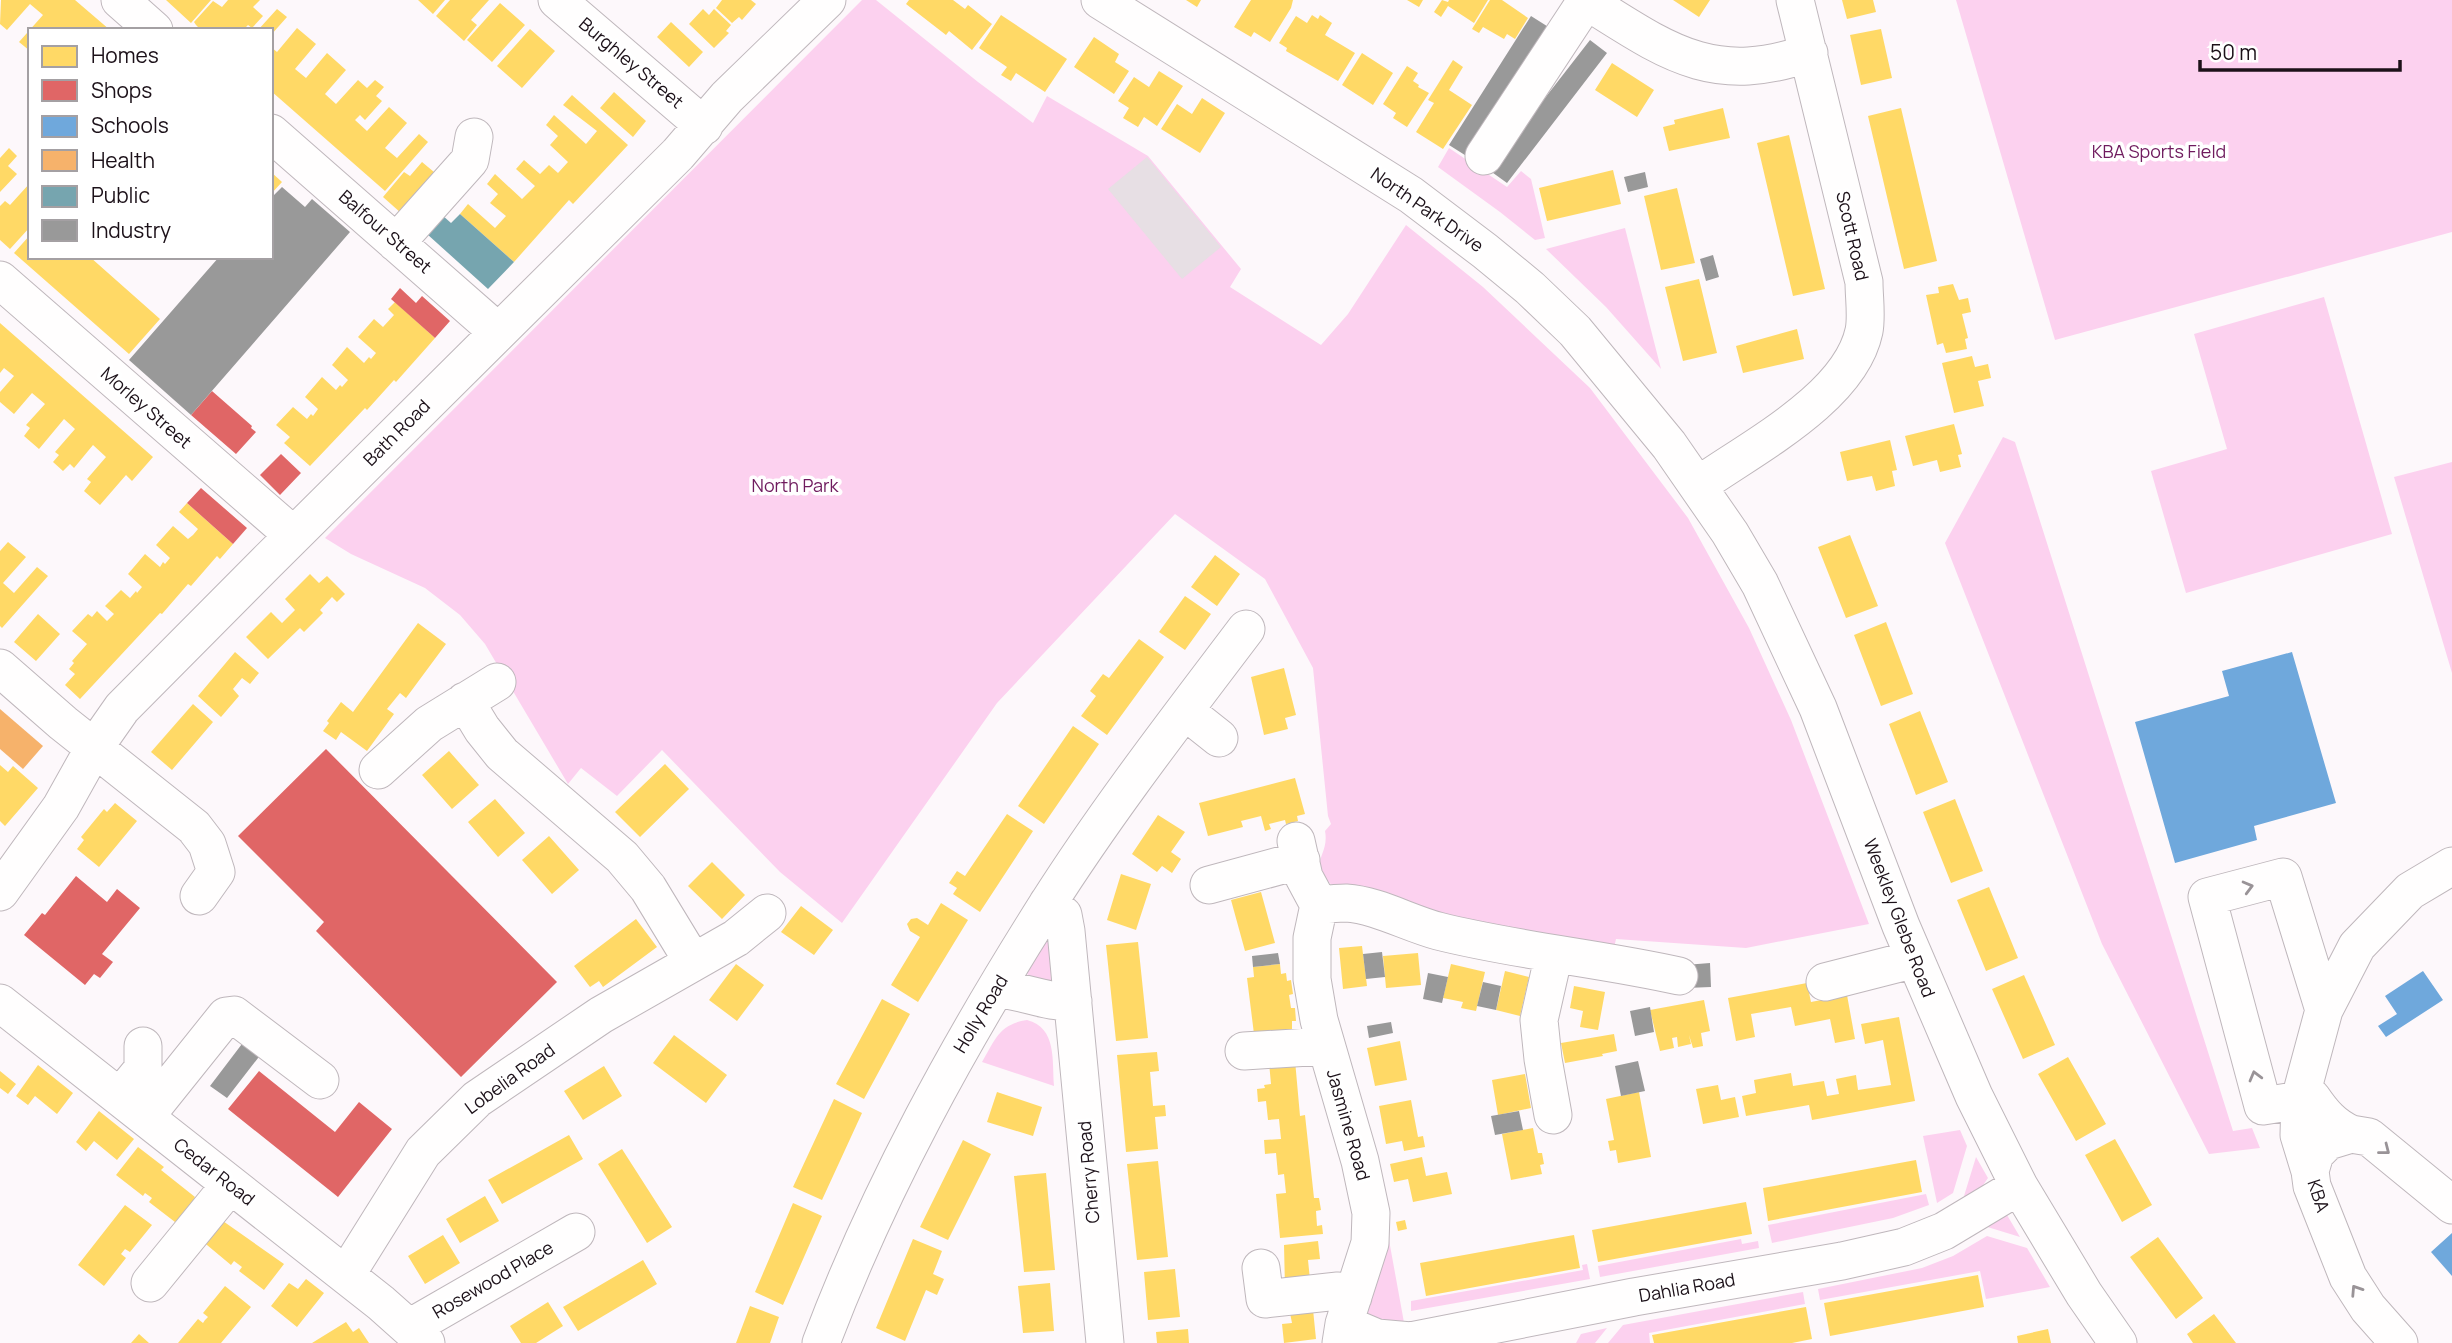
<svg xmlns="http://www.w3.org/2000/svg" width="2452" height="1343" viewBox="0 0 2452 1343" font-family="Manrope,sans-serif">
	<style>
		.green { fill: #fcd1ef }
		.homes { fill: #ffd966 }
		.shops { fill: #e06666 }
		.schools { fill: #6fa8dc }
		.health { fill: #f6b26b }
		.public { fill: #76a5af }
		.industry { fill: #999 }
		.building { fill: #e7dfe4 }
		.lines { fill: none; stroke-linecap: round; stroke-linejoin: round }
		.minor-casing { stroke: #bfb7bc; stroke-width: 39 }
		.minor { stroke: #fffefe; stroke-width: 37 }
		.oneway { stroke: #999397 }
		.labels { text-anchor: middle; stroke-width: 7; stroke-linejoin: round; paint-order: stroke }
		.street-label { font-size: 18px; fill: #1c1119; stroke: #fff }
		.park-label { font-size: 18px; fill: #6f1b5e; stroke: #fff }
	</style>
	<rect width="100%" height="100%" fill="#fdf8fb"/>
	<path class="green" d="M862,0H876L978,82L1033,123L1047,96L1148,156L1241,269L1230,287L1321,345L1348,314L1406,225L1483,287L1590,388L1688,518L1749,628L1791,720L1869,924L1746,948L1616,939L1614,948L1430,915L1334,887C1305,862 1330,857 1325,831L1331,824L1328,816L1313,668L1265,579L1175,514L997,703L842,923L780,872L662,750L617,796L581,768L568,784L485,644L460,615L425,588L351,554L325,538Z
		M1956,0H2452V232L2055,340Z
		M1449,148L1507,187L1521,171L1531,179L1545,238L1535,240L1500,212L1438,167Z
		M1625,228L1661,369L1606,307L1546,249Z
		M2324,297L2392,534L2186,593L2151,471L2227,449L2194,334Z
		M2003,437L2015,442L2233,1131L2252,1128L2260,1148L2209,1154L2102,944L1945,543Z
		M2452,462V673L2394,477Z
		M1050,937L1054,979L1049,982L1031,980L1025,970L1041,942Z
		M1027,1020C1057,1028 1052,1060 1054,1086L982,1062C995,1040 999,1024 1027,1020Z
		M1960,1130L1967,1146L1953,1193L1937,1203L1923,1136Z
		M1976,1157L1988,1178L1979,1191L1967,1199L1964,1196Z
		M1926,1194L1929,1205L1893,1218L1772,1243L1768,1225Z
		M1999,1215H2007L2020,1237L1981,1225Z
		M1387,1229L1405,1328H1381L1365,1312Z
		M1987,1236L2027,1248L2050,1287L1986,1299L1980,1271L1820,1300L1818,1289L1922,1268L1953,1256Z
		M1741,1239L1742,1244L1758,1241L1759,1248L1600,1277L1598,1266Z
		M1587,1264L1590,1279L1411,1311V1301L1583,1270L1582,1265Z
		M1803,1292L1805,1304L1649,1333L1650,1343H1608L1623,1325Z
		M1607,1328L1595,1343H1576L1581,1334Z"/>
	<path class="homes" d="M1,0H75L110,30H30V51L19,42L43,15L30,4L7,30L0,24Z
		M166,0H211L191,23Z
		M228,0H260L253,7L263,16L252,28L248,25L245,28L247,30H201L196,25L194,22L213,1L222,7Z
		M418,0H445L433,14Z
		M450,0H489L471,20L477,25L464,41L436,16Z
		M722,0H751L756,4L742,20L739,17L732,23L716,8Z
		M909,0H953L965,9L968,5L992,24L972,50L949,31L946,35L906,4Z
		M1186,0H1201L1197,7Z
		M1251,0H1293L1291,8L1270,42L1254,32L1251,37L1234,27Z
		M1407,0H1423L1419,7Z
		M1442,0L1448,2L1449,0H1488L1474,23L1448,6L1441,17L1434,12Z
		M1490,0H1502L1528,18L1515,39L1507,34L1504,39L1483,27L1479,33L1472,29Z
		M1673,0H1710L1699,17Z
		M1842,0H1873L1876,12L1847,19Z
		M500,3L525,25L492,62L467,40Z
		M277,9L287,17L271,35V30H258Z
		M703,9L709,15L714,9L731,25L726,31L729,33L714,48L689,24Z
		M1001,15L1067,59L1045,92L1016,73L1011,81L1001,75L1007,67L979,48Z
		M1312,15L1318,19L1320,15L1332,23L1325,35L1355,53L1338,81L1286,51L1287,48L1279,43L1296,16L1307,23Z
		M671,22L703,52L689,67L657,37Z
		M297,28L316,44L295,69L306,78L327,53L346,70L325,94L336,104L358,80L367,88L375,80L384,87L376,96L382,101L365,120L360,115L355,120L367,131L389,107L407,123L385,148L397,158L419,134L428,142L385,191L271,91V47L277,52Z
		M530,29L555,51L522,88L497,66Z
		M1881,29L1892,78L1861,85L1850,35Z
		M1094,37L1119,54L1115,62L1129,71L1114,94L1074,67Z
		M1362,53L1393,73L1373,105L1342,85Z
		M1453,60L1463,67L1449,90L1472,105L1443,149L1416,132L1434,103L1428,100Z
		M1612,63L1654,90L1637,117L1595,90Z
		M1407,66L1418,73L1413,81L1419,85L1418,87L1429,93L1407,127L1393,118L1396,113L1383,104Z
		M1159,71L1183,86L1157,126L1144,117L1138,127L1123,118L1129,108L1118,101L1134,77L1149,87Z
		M614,92L646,121L633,137L600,108Z
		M572,95L628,145L573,204L569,200L514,262L460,214L468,204L495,228L506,216L490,203L498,194L487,184L495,174L522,199L535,186L516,169L524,160L540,174L549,165L558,173L568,162L550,145L558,136L546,125L554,115L586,144L597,131L563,105Z
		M1202,98L1225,113L1200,153L1161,129L1177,104L1192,114Z
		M1723,108L1730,138L1669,151L1663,127L1675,124L1674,120Z
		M1901,108L1937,261L1904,269L1868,116Z
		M1789,135L1825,289L1793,296L1757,143Z
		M9,148L17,156L8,166L17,174L0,192V158Z
		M422,162L440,177L410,221L383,197L404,172L410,176Z
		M1613,170L1621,204L1547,221L1539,188Z
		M271,172L282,182L271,194Z
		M30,183L28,219L30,227L10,249L0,240V206L5,201L10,205Z
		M1677,188L1695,263L1661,270L1644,196Z
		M30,235V257H90L160,319L129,354L14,253Z
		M1699,279L1717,353L1683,361L1665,287Z
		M1953,284L1959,300L1968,298L1971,312L1962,314L1968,338L1965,339L1967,349L1946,353L1943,343L1937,345L1926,295L1939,293L1938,287Z
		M395,302L435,338L396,382L394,380L367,410L365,408L310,466L284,443L290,437L276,425L293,407L307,419L311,414L313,416L318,409L305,397L322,377L336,390L340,385L342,387L348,380L332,365L347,347L364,363L369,357L371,359L376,353L358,337L374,319L383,327L394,315L388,309Z
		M0,323L153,457L132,481L126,475L100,505L84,491L91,482L87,479L106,457L93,445L74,468L70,464L63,471L53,462L59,455L55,452L75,429L64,419L39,449L24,436L30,428L26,425L45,404L32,393L14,414L0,402V392L14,376L4,368L0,373Z
		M1797,329L1804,359L1743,373L1736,346Z
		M1972,356L1975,367L1988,364L1991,378L1978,381L1984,406L1954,413L1942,363Z
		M1954,424L1962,454L1958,455L1961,467L1940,472L1937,460L1913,466L1905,436Z
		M1890,440L1897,470L1892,471L1895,486L1876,491L1872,476L1847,481L1840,452Z
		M187,503L233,544L220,559L217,556L191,586L188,584L162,614L160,613L80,699L65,685L75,674L69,669L74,663L72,661L87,644L72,631L88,614L92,617L97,611L107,621L114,614L105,606L121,590L130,598L136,591L137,593L142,587L128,574L145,554L160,567L163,562L165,564L170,558L156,545L173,526L188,539L193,535L198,529L179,512Z
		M1850,535L1878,606L1846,618L1818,547Z
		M8,542L26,557L3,583L14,593L37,567L48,576L2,628L0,626V551Z
		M1215,555L1240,574L1217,606L1191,587Z
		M310,574L319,583L327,576L345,594L337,602L332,597L320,610L323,613L304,632L300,628L268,659L246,637L271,612L282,623L295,610L285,599Z
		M1185,596L1211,614L1185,650L1159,632Z
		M38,614L60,634L36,661L14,642Z
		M1886,622L1913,694L1881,706L1854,635Z
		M418,623L446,644L406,698L400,693L387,709L394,714L367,751L341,732L336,740L323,731L329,723L327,721L341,702L353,712Z
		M1139,639L1164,657L1107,735L1081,716L1096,696L1090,691L1103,674L1109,678Z
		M235,652L259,673L250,684L242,678L233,689L239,696L221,717L198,696Z
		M1284,668L1296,715L1285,718L1288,729L1264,735L1251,677Z
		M193,704L213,722L172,770L151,752Z
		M1920,711L1948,782L1916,795L1889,724Z
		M1073,726L1099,744L1044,824L1018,806Z
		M449,751L479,785L452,809L422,775Z
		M665,764L689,789L640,837L615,812Z
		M0,765L8,772L13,766L38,788L5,826L0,821Z
		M1295,778L1305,814L1297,816L1298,821L1286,824L1285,820L1269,824L1271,829L1265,831L1261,816L1241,821L1243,827L1208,836L1199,803Z
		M495,799L525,833L498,857L468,822Z
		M1955,799L1983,871L1951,883L1923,812Z
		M115,803L137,821L99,867L77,849L84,840L81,837L104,809L107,812Z
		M1007,814L1033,831L980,912L953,894L957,888L949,883L957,871L965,876Z
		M1158,815L1185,832L1171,852L1181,859L1172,873L1162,866L1157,872L1132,854Z
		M549,836L579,870L552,894L522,860Z
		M712,862L745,895L722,919L688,886Z
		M1121,874L1151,884L1136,930L1107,920Z
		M1989,887L2018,958L1986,971L1957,900Z
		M1261,892L1275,943L1245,951L1231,900Z
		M941,903L968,920L918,1002L891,985L920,937L910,931L907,924L911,919L917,918L928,925Z
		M801,906L833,930L814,955L781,932Z
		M636,919L657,947L603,987L599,981L590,987L574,966Z
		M1138,942L1148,1038L1116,1041L1106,945Z
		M1362,946L1367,986L1343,989L1339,948Z
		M1418,953L1421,985L1386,988L1383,956Z
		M736,964L764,985L737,1021L709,1000Z
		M1280,964L1281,974L1286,973L1287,981L1291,980L1293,994L1289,995L1291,1008H1295L1296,1021H1292V1030L1254,1034L1247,978L1254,977L1253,967Z
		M1451,964L1485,972L1476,1011L1461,1008L1463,1002L1443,998Z
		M1505,971L1529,977L1520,1016L1496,1010Z
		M2024,975L2055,1045L2023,1059L1992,989Z
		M1807,983L1811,1002L1847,995L1855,1039L1835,1043L1830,1019L1795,1026L1791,1007L1751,1014L1755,1037L1736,1041L1728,998Z
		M1574,986L1605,992L1598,1030L1580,1027L1583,1011L1570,1008Z
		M882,999L910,1014L864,1099L836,1084Z
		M1704,1000L1710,1031L1701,1033L1703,1046L1693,1048L1689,1035L1691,1044L1678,1047L1677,1037L1672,1038L1674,1048L1660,1051L1650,1010Z
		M1899,1017L1915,1101L1812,1120L1809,1105L1746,1116L1742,1096L1756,1093L1754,1080L1791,1073L1793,1086L1824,1081L1827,1096L1839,1094L1836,1079L1856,1075L1858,1090L1891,1085L1883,1040L1865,1044L1861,1024Z
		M1614,1034L1617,1051L1602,1054L1603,1056L1565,1063L1561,1043Z
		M674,1035L727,1075L706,1103L653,1063Z
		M1293,1038L1300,1116L1305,1115L1314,1198H1319L1321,1210L1316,1211L1317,1226L1322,1225L1323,1234L1280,1238L1276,1194L1286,1193L1284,1174L1278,1175L1276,1153L1265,1154L1264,1140L1281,1139L1279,1119L1268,1120L1266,1101L1258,1102L1257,1089L1265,1088L1264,1085L1271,1084L1267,1041Z
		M1400,1041L1407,1080L1375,1086L1367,1048Z
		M1157,1052L1159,1071L1150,1072L1153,1106L1165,1105L1166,1116L1155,1117L1158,1149L1126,1152L1117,1055Z
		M2068,1057L2106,1124L2076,1141L2038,1074Z
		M38,1065L73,1093L57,1114L35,1096L28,1105L16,1096Z
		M604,1066L622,1096L583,1120L564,1091Z
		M0,1071L16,1084L8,1094L0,1088Z
		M1525,1074L1531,1108L1498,1115L1492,1080Z
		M1718,1085L1721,1100L1735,1097L1739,1117L1703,1124L1696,1089Z
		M997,1092L1042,1107L1033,1136L987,1122Z
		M1639,1092L1651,1157L1618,1163L1616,1150L1610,1151L1608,1141L1614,1140L1606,1099Z
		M834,1099L862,1113L822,1200L793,1187Z
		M1411,1100L1418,1137L1423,1136L1425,1147L1404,1151L1402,1141L1386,1144L1379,1106Z
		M99,1111L134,1139L117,1160L94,1141L86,1151L76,1142Z
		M1533,1128L1538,1153H1542L1544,1164L1540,1165L1542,1174L1511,1180L1502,1134Z
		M569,1135L583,1159L502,1204L488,1180Z
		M2115,1139L2152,1205L2122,1222L2085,1155Z
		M963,1140L991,1154L948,1240L920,1227Z
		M138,1147L164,1167L161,1170L195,1197L193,1200L284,1264L264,1290L239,1271L242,1267L234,1261L231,1265L177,1220L175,1222L149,1202L152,1198L145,1193L143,1196L116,1175Z
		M622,1149L672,1227L647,1243L598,1164Z
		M1422,1157L1426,1176L1447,1172L1452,1194L1413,1202L1408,1179L1394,1182L1390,1164Z
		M1916,1160L1922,1192L1768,1221L1763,1188Z
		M1158,1161L1168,1257L1137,1260L1127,1164Z
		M1046,1173L1055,1270L1024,1272L1014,1176Z
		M485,1196L499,1221L460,1243L446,1219Z
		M1746,1202L1752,1234L1598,1262L1592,1230Z
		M793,1203L822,1216L783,1305L755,1292Z
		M125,1205L152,1225L130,1252L125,1249L121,1254L126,1258L104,1286L78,1265Z
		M1405,1220L1407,1229L1398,1231L1396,1222Z
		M443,1235L460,1263L425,1284L408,1256Z
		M1574,1235L1580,1268L1426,1296L1420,1263Z
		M2158,1237L2203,1298L2176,1319L2130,1257Z
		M913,1239L942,1251L933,1274L944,1279L937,1295L926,1290L905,1341L876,1328Z
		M1318,1241L1320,1259L1308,1260L1316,1339L1284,1343L1282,1324L1292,1323L1285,1288L1284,1245Z
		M643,1260L657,1284L578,1331L563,1307Z
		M1175,1269L1180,1317L1148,1320L1144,1272Z
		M1978,1275L1984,1307L1830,1336L1824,1303Z
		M306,1279L324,1293L297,1327L271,1306L289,1283L298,1289Z
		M1050,1283L1054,1331L1023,1333L1018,1286Z
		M225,1286L251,1307L221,1343H178L198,1319L203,1323L205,1320L208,1317L203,1313Z
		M548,1302L563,1326L536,1343H521L510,1326Z
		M750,1306L779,1317L770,1343H736Z
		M1806,1307L1812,1339L1792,1343H1654L1652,1335Z
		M2214,1314L2236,1343H2193L2187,1334Z
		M346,1322L353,1332L359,1328L369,1343H312Z
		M1188,1329L1189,1343H1157L1156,1332Z
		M2048,1329L2051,1343H2018L2017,1336Z
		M139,1334L149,1343H131Z"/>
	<path class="shops" d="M400,288L416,303L422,296L450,321L435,338L391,299Z
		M212,391L252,426L251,428L256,432L236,454L191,415Z
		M281,454L301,473L280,495L260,475Z
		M201,488L247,528L233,544L187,503Z
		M326,749L557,982L461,1077L316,931L324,922L238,836Z
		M76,876L107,902L117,889L140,908L102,954L113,962L100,978L94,974L85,985L24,935L42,913L45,915Z
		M259,1071L335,1132L359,1102L392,1129L338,1197L228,1109Z"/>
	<path class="schools" d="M2292,652L2336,803L2254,826L2257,840L2175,863L2135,722L2229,696L2222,671Z
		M2423,971L2443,1000L2386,1037L2378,1026L2397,1014L2385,996Z
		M2452,1233V1276L2431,1252Z"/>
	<path class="health" d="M0,709L43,746L23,769L0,749Z"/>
	<path class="public" d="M433,207L451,223L460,214L514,262L488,289L417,225Z"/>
	<path class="industry" d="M1531,16L1550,28L1468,157L1449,145Z
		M1590,40L1607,53L1507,183L1489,170Z
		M1645,172L1648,187L1628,192L1624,177Z
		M282,187L305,207L312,199L350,232L191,415L129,360L219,257H271V198Z
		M1713,255L1719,277L1706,281L1700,259Z
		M1382,952L1385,977L1366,979L1363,954Z
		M1278,953L1280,964L1253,967L1252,956Z
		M1710,963L1711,987L1686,988L1685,965Z
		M1428,973L1448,977L1442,1003L1423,999Z
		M1483,982L1501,986L1496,1010L1477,1006Z
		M1650,1007L1654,1032L1635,1036L1630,1011Z
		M1391,1022L1393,1033L1369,1038L1367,1026Z
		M248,1036L265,1049L227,1098L210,1086Z
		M1638,1061L1645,1091L1621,1096L1615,1066Z
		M1519,1111L1523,1130L1495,1135L1491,1116Z"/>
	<path class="building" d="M1147,157L1221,247L1182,279L1108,189Z"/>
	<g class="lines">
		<g class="minor-casing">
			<path id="minor" d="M120,0L154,30
				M557,0L704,126
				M1100,0L1411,195L1485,251L1530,288L1575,331L1669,445L1730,533L1760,584L1818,708L1901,926L1974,1096L2019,1186L2084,1294L2118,1343
				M1585,0C1665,50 1711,87 1809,53
				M271,133L498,332
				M1484,156L1586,1
				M396,243L470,160L474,137
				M0,280L293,535
				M1699,485C1751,448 1850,398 1864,331C1867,316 1864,298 1864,282L1795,0
				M0,668L63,723L194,827L207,844L216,872L199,896
				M465,701L482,729L502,754L622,857L648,888L693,962
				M1185,711L1219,738
				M378,770L429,724L497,682
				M1296,841L1304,877L1319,905L1312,938V979L1319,1020L1360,1161L1371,1213L1370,1243L1344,1324L1341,1343
				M1209,885L1301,860
				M0,892L61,807L94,748L122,708L266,563L678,154L727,97L827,0
				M1048,903L1063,915L1066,931L1105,1343
				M1319,905C1328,904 1337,903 1346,903C1377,905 1408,923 1438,931C1517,951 1599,958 1679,976
				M1825,982L1915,959
				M996,989C1023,990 1048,1004 1073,1001
				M0,1003L381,1303L426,1343
				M2324,1010L2283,877L2207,897L2263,1106L2312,1098C2323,1114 2333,1126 2351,1134
				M1244,1051L1326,1046
				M120,1097L143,1069V1046
				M1553,1115L1543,1059L1539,1020L1554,954
				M145,1117L226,1016L234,1015L320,1080
				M2310,1171L2299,1135L2300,1099L2324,1010L2357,946L2410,891L2452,866
				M1261,1268L1265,1299L1338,1291L1353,1297
				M346,1275L423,1152L477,1099L601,1015L736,938L767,913
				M150,1283L230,1185
				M1344,1324L1377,1338L1411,1341L1634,1297L1842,1261L1904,1247L1944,1231L2019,1186
				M411,1327L576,1232
				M821,1343C879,1189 959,1044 1047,905C1108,809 1178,719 1246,629
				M2399,1343L2368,1308L2348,1277L2312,1186L2310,1171L2315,1154L2328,1141L2351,1134L2369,1137L2452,1205"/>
		</g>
		<use href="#minor" class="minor"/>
	</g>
	<defs><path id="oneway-chevron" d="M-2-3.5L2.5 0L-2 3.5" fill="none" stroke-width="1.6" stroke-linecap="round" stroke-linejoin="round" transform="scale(1.75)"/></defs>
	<g class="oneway">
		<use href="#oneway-chevron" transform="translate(2248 887) rotate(-15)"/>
		<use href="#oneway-chevron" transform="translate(2255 1076) rotate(-105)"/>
		<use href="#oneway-chevron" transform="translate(2385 1150) rotate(38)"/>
		<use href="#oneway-chevron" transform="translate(2356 1290) rotate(-123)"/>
	</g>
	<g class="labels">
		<g class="street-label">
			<text transform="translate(631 63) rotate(40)" y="6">Burghley Street</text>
			<text transform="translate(1427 210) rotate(35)" y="6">North Park Drive</text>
			<text transform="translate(385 232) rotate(41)" y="6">Balfour Street</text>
			<text transform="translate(1852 236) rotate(77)" y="6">Scott Road</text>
			<text transform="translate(146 408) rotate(41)" y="6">Morley Street</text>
			<text transform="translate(397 433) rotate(-45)" y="6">Bath Road</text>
			<text transform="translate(1899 918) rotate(69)" y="6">Weekley Glebe Road</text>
			<text transform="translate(981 1014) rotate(-59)" y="6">Holly Road</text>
			<text transform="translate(510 1079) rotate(-36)" y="6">Lobelia Road</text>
			<text transform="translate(1348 1125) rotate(74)" y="6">Jasmine Road</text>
			<text transform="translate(214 1172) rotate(38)" y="6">Cedar Road</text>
			<text transform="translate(1089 1172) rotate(-95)" y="6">Cherry Road</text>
			<text transform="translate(2318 1196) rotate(72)" y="6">KBA</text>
			<text transform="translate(493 1280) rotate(-30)" y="6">Rosewood Place</text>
			<text transform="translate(1687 1288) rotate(-10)" y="6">Dahlia Road</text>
		</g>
		<g class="park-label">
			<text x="2159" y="158">KBA Sports Field</text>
			<text x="795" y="492">North Park</text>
		</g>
	</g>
	<rect x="28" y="28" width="245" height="231" fill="#ffffff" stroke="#a4a0a3" stroke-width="2"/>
	<rect x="42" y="46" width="35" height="21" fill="#ffd966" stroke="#a4a0a3" stroke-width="2"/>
	<text x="91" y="63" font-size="21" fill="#1c1119">Homes</text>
	<rect x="42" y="80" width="35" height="21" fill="#e06666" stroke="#a4a0a3" stroke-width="2"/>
	<text x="91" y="98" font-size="21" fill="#1c1119">Shops</text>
	<rect x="42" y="116" width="35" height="21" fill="#6fa8dc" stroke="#a4a0a3" stroke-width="2"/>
	<text x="91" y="133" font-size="21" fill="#1c1119">Schools</text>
	<rect x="42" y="150" width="35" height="21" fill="#f6b26b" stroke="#a4a0a3" stroke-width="2"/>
	<text x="91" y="168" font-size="21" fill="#1c1119">Health</text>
	<rect x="42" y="186" width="35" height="21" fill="#76a5af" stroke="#a4a0a3" stroke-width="2"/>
	<text x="91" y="203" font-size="21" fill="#1c1119">Public</text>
	<rect x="42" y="220" width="35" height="21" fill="#999999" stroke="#a4a0a3" stroke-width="2"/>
	<text x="91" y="238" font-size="21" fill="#1c1119">Industry</text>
	<path d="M2200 60v10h200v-10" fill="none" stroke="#1c1119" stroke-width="3.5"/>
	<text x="2210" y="60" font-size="21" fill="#1c1119" stroke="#ffffff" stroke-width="5" paint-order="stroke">50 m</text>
</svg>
